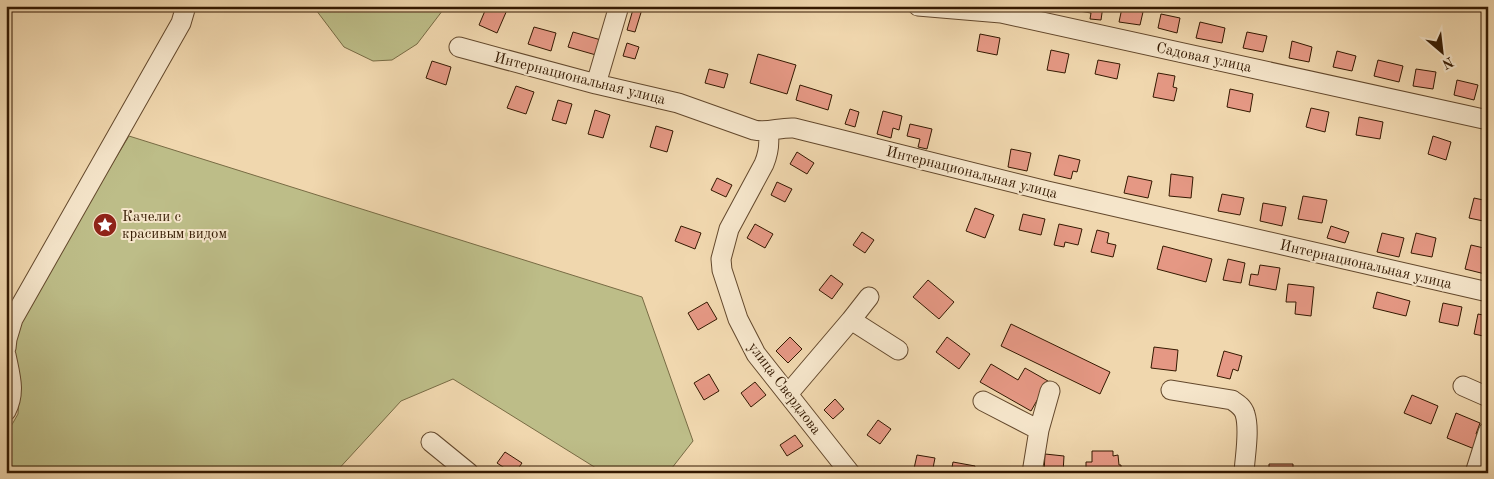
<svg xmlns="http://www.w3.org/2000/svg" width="1494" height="479" viewBox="0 0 1494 479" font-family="'Old Standard TT',serif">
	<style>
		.green { fill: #bdbd88; stroke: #786b44 }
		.building { fill: #e59884; stroke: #341901 }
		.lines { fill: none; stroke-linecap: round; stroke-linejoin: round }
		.minor-casing { stroke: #63482c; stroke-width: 21 }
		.minor { stroke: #f5e5ca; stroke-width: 19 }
		.labels { text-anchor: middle; stroke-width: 4; stroke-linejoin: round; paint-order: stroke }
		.street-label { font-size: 15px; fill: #341901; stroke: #f5e5ca }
		.poi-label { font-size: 15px; fill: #341901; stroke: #f5e5ca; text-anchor: start }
	</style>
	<rect width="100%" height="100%" fill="#f0d7ae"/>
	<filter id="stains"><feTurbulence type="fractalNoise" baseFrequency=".004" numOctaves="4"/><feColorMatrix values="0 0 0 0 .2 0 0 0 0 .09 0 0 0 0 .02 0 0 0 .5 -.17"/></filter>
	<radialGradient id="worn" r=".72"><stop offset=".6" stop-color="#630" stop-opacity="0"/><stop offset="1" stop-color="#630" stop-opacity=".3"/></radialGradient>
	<path class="green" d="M313,6H446L417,44L392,60L373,61L344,47Z
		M129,136L642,297L693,441L668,473H604L453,379L401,401L335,473H6V435L18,414L19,393L12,338L24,310Z"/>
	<path class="building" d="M487,6H498L507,10L497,33L479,25Z
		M634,6H643L635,32L627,30Z
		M1080,6H1103L1101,20L1090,19L1091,13L1079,11Z
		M1122,8L1143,12L1140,25L1119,22Z
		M1161,14L1180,18L1177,33L1158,28Z
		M1200,22L1225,28L1222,43L1196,38Z
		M534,27L556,33L551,51L528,44Z
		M573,32L601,40L596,55L568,47Z
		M1247,32L1267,36L1263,52L1243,48Z
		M980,34L1000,38L997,55L977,51Z
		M1292,41L1312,47L1309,62L1289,58Z
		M627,43L639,47L635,59L623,56Z
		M1051,50L1069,54L1065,73L1047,70Z
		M1337,51L1356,56L1352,71L1333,67Z
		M758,54L796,65L787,94L750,83Z
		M1098,60L1120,64L1117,79L1095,74Z
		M1378,60L1403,66L1399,82L1374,76Z
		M432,61L451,67L446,85L426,78Z
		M709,69L728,74L724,88L705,83Z
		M1416,69L1436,72L1433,89L1413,86Z
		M1158,73L1175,76L1173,87L1177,88L1174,101L1153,97Z
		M1457,80L1478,85L1474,100L1454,95Z
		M800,85L832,95L828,110L796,100Z
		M516,86L534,92L526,114L507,108Z
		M1230,89L1253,94L1250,112L1227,107Z
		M558,100L572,104L566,124L552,120Z
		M1311,108L1329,112L1325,132L1306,127Z
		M850,109L859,112L855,127L845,124Z
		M595,110L610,115L603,138L588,134Z
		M883,111L902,116L899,130L893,128L891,138L877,134Z
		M1359,117L1383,122L1380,139L1356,135Z
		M910,124L932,129L927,149L918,147L920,139L907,136Z
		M656,126L673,131L667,152L650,147Z
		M1433,136L1451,142L1446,160L1428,154Z
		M1011,149L1031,153L1027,171L1008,167Z
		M797,152L814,163L807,174L790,164Z
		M1059,155L1080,160L1077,172L1073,171L1071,179L1054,175Z
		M1171,174L1193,177L1191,198L1169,196Z
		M1128,176L1152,181L1148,198L1124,193Z
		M717,178L732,185L726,197L711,190Z
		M777,182L792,189L785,202L771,195Z
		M1222,194L1244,198L1240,215L1218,211Z
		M1303,196L1327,200L1322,223L1298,219Z
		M1474,198L1488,201V222L1469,218Z
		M1263,203L1286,207L1282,226L1260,221Z
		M975,208L994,215L985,238L966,231Z
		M1023,214L1045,219L1041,235L1019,230Z
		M755,224L773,234L765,248L747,238Z
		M1059,224L1082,229L1078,245L1065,242L1064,247L1054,245Z
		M681,226L701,233L695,249L675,241Z
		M1331,226L1349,232L1345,243L1327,238Z
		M1097,230L1109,233L1107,243L1116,245L1113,257L1091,252Z
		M862,232L874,240L865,253L853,245Z
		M1382,233L1404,238L1399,257L1377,252Z
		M1416,233L1436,238L1432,257L1411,253Z
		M1471,245L1488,249V263L1485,274L1465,269Z
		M1163,246L1212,259L1206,282L1157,269Z
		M1228,259L1245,263L1241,283L1223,280Z
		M1260,265L1280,268L1276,290L1249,285L1251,274L1258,275Z
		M831,275L843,284L832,299L819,290Z
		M928,280L954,302L939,319L913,297Z
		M1288,284L1314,287L1311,316L1295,314L1296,302H1286Z
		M1377,292L1410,301L1406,316L1373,308Z
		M707,302L717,319L698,330L688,313Z
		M1443,303L1462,307L1458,326L1439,322Z
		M1478,314L1488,316V337L1474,334Z
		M1011,324L1110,372L1100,394L1001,346Z
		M790,337L802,349L788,363L776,351Z
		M947,337L970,354L959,369L936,352Z
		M1154,347L1178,350L1176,371L1151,368Z
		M1224,351L1242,356L1238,371L1233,369L1230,379L1217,376Z
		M991,364L1018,380L1025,368L1048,381L1031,411L980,382Z
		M709,374L719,391L704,400L694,383Z
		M755,382L766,395L751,407L741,393Z
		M1412,395L1438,406L1431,424L1404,413Z
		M835,399L844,409L833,419L824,410Z
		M1456,413L1480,423L1476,434L1482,436L1477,450L1447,438Z
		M878,420L891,429L880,444L867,435Z
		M795,435L803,446L787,456L780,445Z
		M1092,451H1113V456L1118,455L1119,465H1121V473H1086V462H1092Z
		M505,452L522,463L515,473H512L497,463Z
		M1045,454L1064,456L1063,473H1044Z
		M917,455L935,458L932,473H913Z
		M953,462L975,466L974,473H951Z
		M1269,464H1293V473H1269Z
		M1167,468L1168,473H1142V470Z
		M1210,468V473H1188V469Z
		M1331,469L1349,471V473H1330Z"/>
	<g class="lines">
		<g class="minor-casing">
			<path id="minor" d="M918,6L1001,13L1488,120
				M459,47L596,84L678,103L754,130C768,133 780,127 794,128L1047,191L1488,292
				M596,84L619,6
				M768,131C770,143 769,152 764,164L729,229L721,259L722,270L738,319L756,354L850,473
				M851,320L869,297
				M6,348L7,339L13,319L181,23L186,6
				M6,355C10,375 16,392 6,411
				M1463,386L1488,397
				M1171,390L1232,400C1238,404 1243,407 1245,414C1250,430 1245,455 1244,473
				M788,394L851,320L898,350
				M983,401L1039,430
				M431,442L469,473
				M1032,473L1039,430L1050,391
				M1475,473L1488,432"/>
		</g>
		<use href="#minor" class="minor"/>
	</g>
	<defs>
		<g id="sight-disc" transform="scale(1.25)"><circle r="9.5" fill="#8f2418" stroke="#f5e5ca"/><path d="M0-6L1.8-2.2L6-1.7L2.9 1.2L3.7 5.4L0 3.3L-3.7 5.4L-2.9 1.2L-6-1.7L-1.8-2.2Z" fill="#fff"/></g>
	</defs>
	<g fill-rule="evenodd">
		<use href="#sight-disc" x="105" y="225"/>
	</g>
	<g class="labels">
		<g class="street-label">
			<text transform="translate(1204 57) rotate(12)" y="5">Садовая улица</text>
			<text transform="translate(580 78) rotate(14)" y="5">Интернациональная улица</text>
			<text transform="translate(972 172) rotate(14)" y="5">Интернациональная улица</text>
			<text transform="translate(1366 264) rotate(13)" y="5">Интернациональная улица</text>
			<text transform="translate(785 388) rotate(53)" y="5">улица Свердлова</text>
		</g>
		<g class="poi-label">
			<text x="122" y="221">Качели с<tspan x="122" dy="17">красивым видом</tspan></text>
		</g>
	</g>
	<rect width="1494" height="479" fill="none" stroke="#f0d7ae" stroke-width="25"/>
	<rect x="8" y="8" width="1479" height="464" fill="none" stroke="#341901" stroke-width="2.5"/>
	<rect x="12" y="12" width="1469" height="454" fill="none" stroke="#341901"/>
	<g transform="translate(1442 52) rotate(152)" stroke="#f5e5ca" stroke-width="4" paint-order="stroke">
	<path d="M0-4L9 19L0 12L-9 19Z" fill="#341901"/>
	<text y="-8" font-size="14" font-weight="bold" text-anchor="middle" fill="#341901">N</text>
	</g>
	<rect width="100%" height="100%" filter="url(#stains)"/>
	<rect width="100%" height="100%" fill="url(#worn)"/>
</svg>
